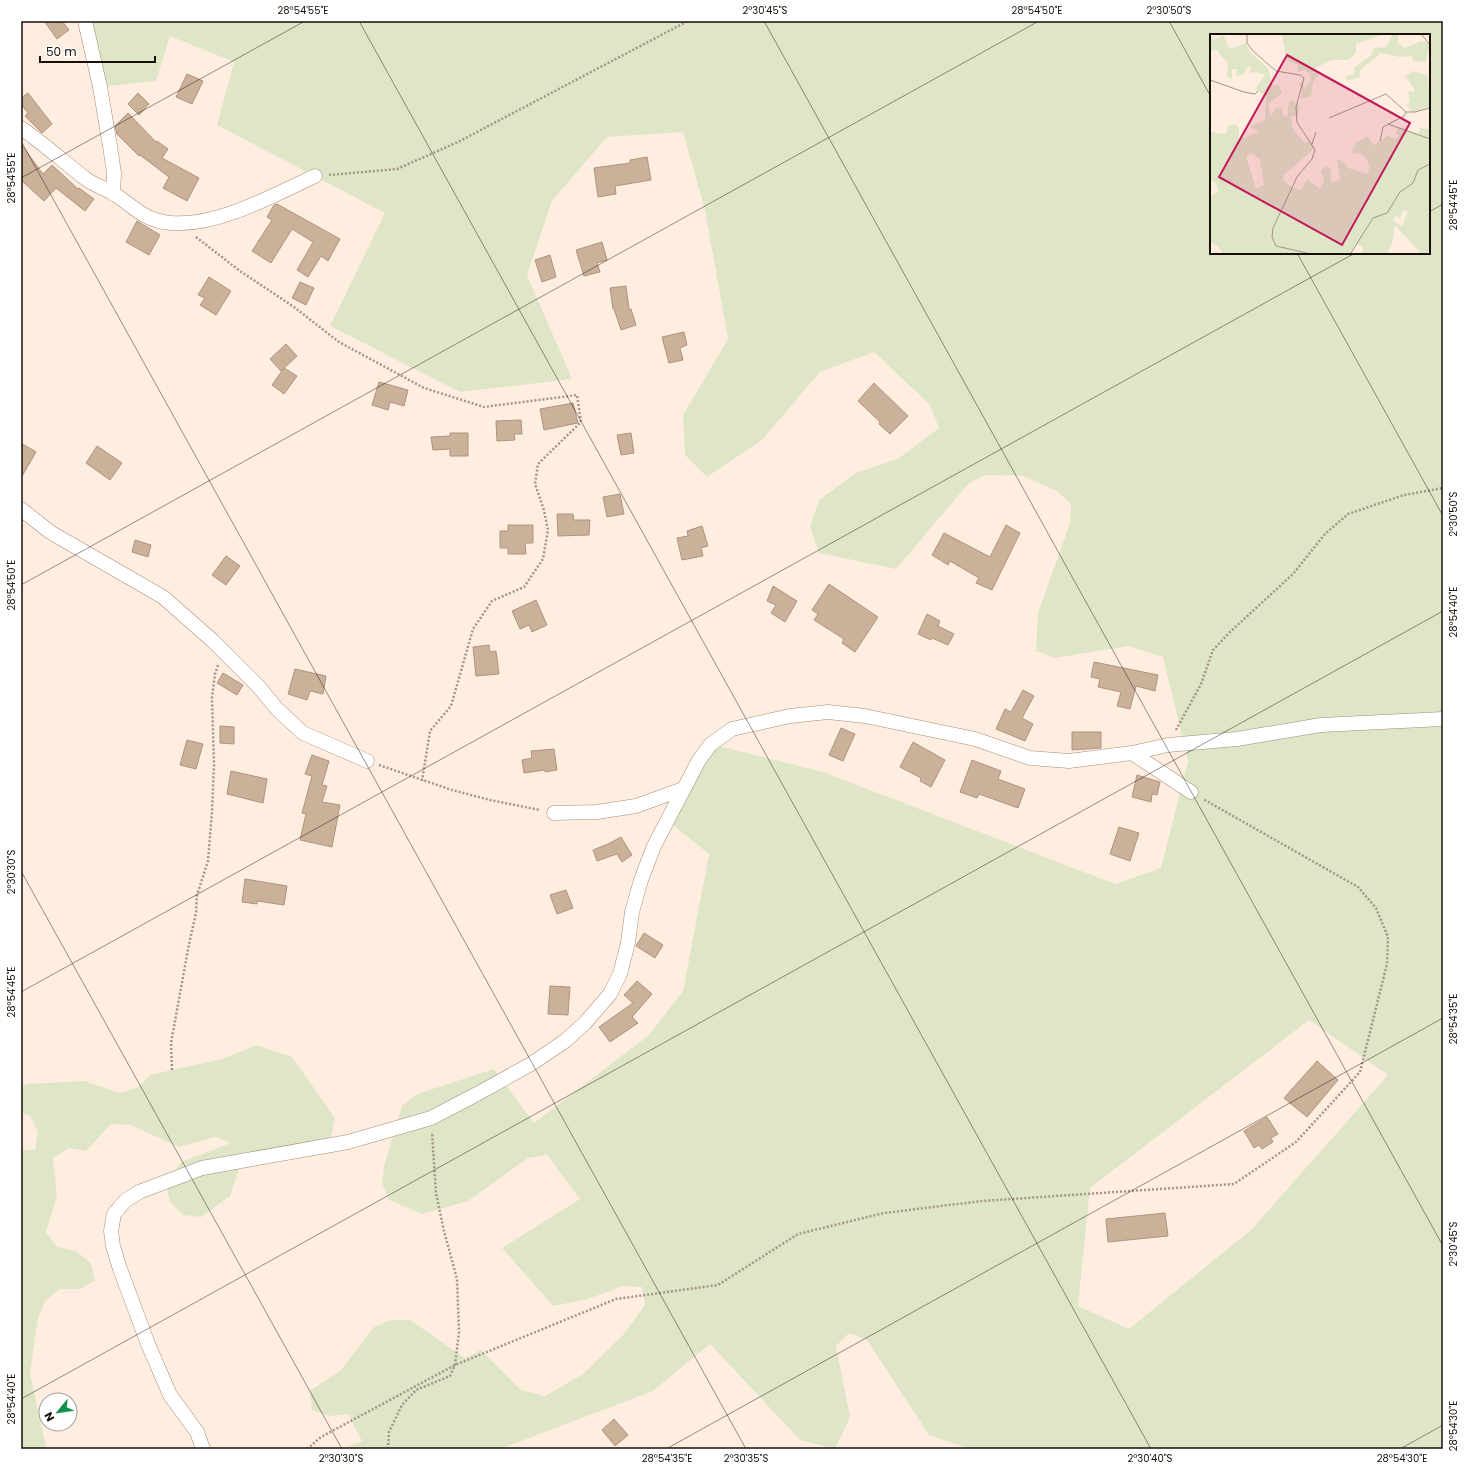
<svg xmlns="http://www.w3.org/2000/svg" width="1464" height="1470" viewBox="0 0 1464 1470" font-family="Poppins,sans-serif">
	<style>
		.green { fill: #dfe5c7; fill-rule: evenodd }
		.building { fill: #cbb19a; stroke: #ad947e }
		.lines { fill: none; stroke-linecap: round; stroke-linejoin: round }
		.street-casing { stroke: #a58c76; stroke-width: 15 }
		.path { stroke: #a29489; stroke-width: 2.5; stroke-dasharray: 2 2; stroke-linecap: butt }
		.street { stroke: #fff; stroke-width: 14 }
		.ticks { fill: none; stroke: #180f08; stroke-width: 1; stroke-opacity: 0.45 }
		.inset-road { fill: none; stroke: #a3958a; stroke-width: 1 }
		.view { fill: #c2185b; fill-opacity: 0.15; stroke: #c2185b; stroke-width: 2 }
		.inset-edge { fill: none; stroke: #180f08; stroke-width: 2 }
		.neatline { fill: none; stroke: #180f08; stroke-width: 1.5 }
		.ticks-label { font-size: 10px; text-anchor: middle; fill: #180f08 }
	</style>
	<rect width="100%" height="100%" fill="#ffeee0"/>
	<path class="green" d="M85,21H1443V1449H970L929,1435L867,1340L849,1333L836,1346L850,1417L835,1449L800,1440L710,1344L653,1391L500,1449H343L362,1441L348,1414L329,1416L312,1410L310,1391L341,1370L374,1327L391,1320H410L465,1358L481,1350L521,1390L545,1396L583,1374L623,1335L645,1305L642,1287L623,1286L588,1299L553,1306L502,1248L580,1199L547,1155L528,1158L468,1201L422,1214L389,1200L382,1183L384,1166L402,1106L417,1094L494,1069L534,1123L649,1035L683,991L709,854L667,820L711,744L823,772L1115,884L1161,868L1188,761L1163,657L1128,646L1055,658L1036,651L1038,613L1070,523L1071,504L1057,491L1023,476L986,475L969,483L896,569L819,553L810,527L819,500L856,473L899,458L939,428L929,404L874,352L820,372L762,440L707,477L685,455L683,415L728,339L705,210L683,132L607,137L552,201L527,275L572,379L460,392L330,326L385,213L217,125L234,62L170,36L156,81L100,87ZM1211,35H1429V253H1211ZM1309,1020L1388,1075L1251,1230L1129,1329L1078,1306L1090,1188Z
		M256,1045L292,1057L335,1118L331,1137L314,1145L242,1160L230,1196L201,1217L183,1215L170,1202L166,1185L181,1162L231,1143L215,1137L179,1147L130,1125L111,1124L86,1151L69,1148L53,1158L57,1196L46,1232L57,1247L76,1251L91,1263L95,1281L79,1289H60L46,1300L38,1318L30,1373L46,1447L45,1449H21V1150H35L38,1132L30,1116L21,1112V1088L27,1084L84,1081L120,1093L137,1088L150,1075L222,1059Z"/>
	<path class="building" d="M44,21H62L69,30L57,39Z
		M187,74L203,81L192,104L176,97Z
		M28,93L52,124L42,133L25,116L28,113L21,104V98Z
		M138,93L149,104L139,115L128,104Z
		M128,113L156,142L157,141L168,149L162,158L199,178L187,201L163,188L169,177L140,155L139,156L117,134L115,126Z
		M21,144L43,174L52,165L78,189L79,188L94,199L85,211L56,188L44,201L21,180Z
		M647,157L651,180L615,186L616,194L598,197L594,168L630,163V160Z
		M277,204L340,239L328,261L321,256L308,277L297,270L313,242L292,229L271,263L252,251L272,220L267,217L274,205Z
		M137,221L160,235L149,255L126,242Z
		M602,242L607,260L597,263L600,272L584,276L576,250Z
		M550,255L556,277L542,282L535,260Z
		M209,277L231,291L216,315L200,305L205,298L198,295Z
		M300,282L314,288L306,305L292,298Z
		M626,286L629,309H631L636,325L621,330L614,309H613L610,288Z
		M684,332L687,345L680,348L683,360L669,363L662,337Z
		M286,344L297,356L281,371L270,359Z
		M284,368L297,376L284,394L272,385Z
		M379,382L408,390L404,406L390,402L388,410L372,405Z
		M874,383L908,416L890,434L879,424L880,422L858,401Z
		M573,403L578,423L544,430L540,409Z
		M521,420L522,434H514L515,440L497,441L496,421Z
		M450,433H468V456H450V449L433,450L431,437L450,436Z
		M631,433L634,453L621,455L617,435Z
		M21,443L36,452L21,478Z
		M97,446L122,463L110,480L86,463Z
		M620,494L624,514L607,517L603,497Z
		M557,514H573L574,520H590L589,535L558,536Z
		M508,525H533V543H525L526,554H508V548H500V531H508Z
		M1006,525L1020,533L992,590L976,583L979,578L950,561L948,565L932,555L944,533L990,557Z
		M702,526L708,546L701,548L703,556L682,560L677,538L688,536L687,531Z
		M135,540L151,545L148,557L132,552Z
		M226,556L240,566L226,585L212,575Z
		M829,584L878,617L855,652L842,643L844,639L814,620L818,614L812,610Z
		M773,586L797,601L785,622L771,613L776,605L767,601Z
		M536,600L547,625L532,632L529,625L520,629L512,611Z
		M927,614L940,621L938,626L954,634L948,645L932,638L931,640L918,634Z
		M489,645L490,652L496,651L499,674L476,676L473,647Z
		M1094,662L1158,675L1155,691L1136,686L1130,709L1117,706L1121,692L1098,687L1100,679L1091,677Z
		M295,669L326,676L323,694L310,691L307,700L288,694Z
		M223,673L243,685L237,695L217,683Z
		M1023,690L1034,696L1022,718L1033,724L1025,741L996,729L1005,709L1011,712Z
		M220,726L234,727V744L220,743Z
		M841,728L855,734L843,761L829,755Z
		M1072,732H1101V748L1072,750Z
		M187,740L203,744L196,769L180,765Z
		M913,742L945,760L931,787L920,781L921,778L900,767Z
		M554,749L557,770L545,772V770L524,773L522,760L532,758L531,751Z
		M312,755L329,761L322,785L327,786L322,802L340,805L332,847L300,840L306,814L302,813L312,776L305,774Z
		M972,760L1001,771L998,779L1025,789L1018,808L979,794L977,798L960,792Z
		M231,771L267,779L263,803L227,794Z
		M1137,775L1160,782L1157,795L1152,794L1151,802L1132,797Z
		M1119,827L1139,833L1130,861L1110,854Z
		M621,837L632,855L622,862L617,854L597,861L593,850L608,844Z
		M245,879L287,886L284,905L257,901V904L242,902Z
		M566,890L573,908L557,914L550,895Z
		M644,933L663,945L655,958L636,946Z
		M637,981L652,994L632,1017L638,1023L610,1042L599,1027L633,1003L624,995Z
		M550,986L570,987L568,1015L548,1014Z
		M1317,1061L1338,1080L1307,1117L1284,1098Z
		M1267,1117L1278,1134L1271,1138L1273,1142L1262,1149L1259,1145L1254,1148L1244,1131Z
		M1165,1213L1168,1236L1108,1242L1106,1219Z
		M614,1419L628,1435L615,1446L602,1430Z"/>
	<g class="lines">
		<g class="street-casing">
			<path id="street" d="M85,21L100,87L110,146L114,173L113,194
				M21,128C44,144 64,162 86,179C94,185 104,188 113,193C133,206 144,221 171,223C217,227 274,195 315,176
				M21,509L50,532L163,597L213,641L259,687L277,709L303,733L367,761
				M1132,753L1191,792
				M554,813L597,812L636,806L683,789
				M203,1449L197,1432L170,1395L148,1344L120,1269L113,1246L111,1231L114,1214L125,1201L139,1192L202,1168L348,1142L431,1118L477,1094L531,1064L565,1041L585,1023L610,994L620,974L628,943L632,912L641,880L654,846L699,760L711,744L732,729L790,716L828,712L865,716L975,739L1030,758L1069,761L1132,753L1168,745L1237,739L1321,725L1443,719"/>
		</g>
		<path class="path" d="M329,175L397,169L458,142L688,21
			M196,237L240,271L294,307L339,342L424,388L484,407L577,395L581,422L538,464L535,484L544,510L548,530L543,559L524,587L492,601L473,629L451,706L430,731L422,781
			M1176,730L1201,684L1213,650L1230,632L1293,574L1325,534L1348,514L1404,495L1443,488
			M379,765L452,790L490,800L540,810
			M172,1070L171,1043L189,944L196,913L197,895L208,861L212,812L214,765L212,698L215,674L218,665
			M307,1449L321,1437L455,1365L616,1299L718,1285L798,1234L884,1213L982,1201L1234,1184L1296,1142L1360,1072L1387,964L1388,937L1376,908L1358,887L1203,799
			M388,1449L389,1432L402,1405L416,1390L450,1376L455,1365L459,1332L457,1279L444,1231L436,1193L432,1132"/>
		<use href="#street" class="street"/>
	</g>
	<path class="ticks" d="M359,21L1151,1449M764,21L1443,1246M1169,21L1211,97M21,141L746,1449M21,178L305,21M1429,212L1443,204M1297,253L1443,516M21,585L1039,21M21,871L342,1449M21,992L1355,253M21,1399L1443,611M666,1449L1443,1018M1400,1449L1443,1425"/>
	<g transform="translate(1210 34)">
		<rect width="220" height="220" fill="#ffeee0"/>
		<path d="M0,1L4,6L13,1L20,15L36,9L40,18L58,34L63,52L69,51L72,59L58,70L61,82L65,75L72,73L73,82L78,81V72L81,66L89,71L88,81L81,82L83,95L95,109L100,107L105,114L74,141L73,146L81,153L91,156L97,145L110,155L114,148L111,137L116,132L120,134L121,148L130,146L127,126L130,125L138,134L157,140L160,133L157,126L152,120L141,119L146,109L157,102L164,111L179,101L184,106L189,102L186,98L188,93L209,100L210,94L220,95V219H210L185,191L182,211L177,219H152L153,214L150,211H145L141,219H12L8,212L0,208V163L9,157L5,148L0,146V98L16,100L18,92L25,90L29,94V105L49,98L40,92L55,86L56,62L45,55L55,41L47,38L40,39L41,34L38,32L33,41L26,42L27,35H22V45L19,44L17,42L18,28L11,23L8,16H3L0,20ZM41,119L50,125L54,151L46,155L36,122ZM194,176L198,178L192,192L183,187L185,182L190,184ZM72,1H171L146,10V19L138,26H122L105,34L102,39L108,38V41L103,48L101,62L91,65L92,56L89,49L93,48L94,55L101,46L100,40L95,36L88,38V31L76,25ZM182,1H188V9L195,14L211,7L220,10L216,28L203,27L202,22L190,23L171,19L150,36V43L137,47L135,43L143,40L144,34L160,22L164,14L176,13ZM203,37L218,42L220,74L202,78L196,70L200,68L198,57L204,58L205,56L195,42Z" fill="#dfe5c7" fill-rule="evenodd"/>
		<path class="inset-road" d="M37,1V9L43,17L66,37L90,41L94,44L86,73L87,88L105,116L102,125L87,143L63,194L62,203L66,212L97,219M212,1L220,11M0,46L34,58L45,60L48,57M119,84L176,60L196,78H205L220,74M178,90L220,105M170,107L173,93L194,82L196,78M102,110L106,98M141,219L163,184L177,179L190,158L203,149L208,136L220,130"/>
		<path class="view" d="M77,21L200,89L132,211L9,143Z"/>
		<rect width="220" height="220" class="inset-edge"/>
	</g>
	<rect width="1464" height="1470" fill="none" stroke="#ffffff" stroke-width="44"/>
	<g transform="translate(58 1412) rotate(241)"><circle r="19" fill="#ffffff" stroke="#a39f9c"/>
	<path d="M0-3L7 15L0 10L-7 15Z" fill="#0e914f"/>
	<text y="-6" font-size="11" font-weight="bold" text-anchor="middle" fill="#180f08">N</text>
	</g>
	<path d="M40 56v6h115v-6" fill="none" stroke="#180f08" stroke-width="2"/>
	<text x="46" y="56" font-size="12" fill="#180f08" stroke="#ffffff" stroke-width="3" paint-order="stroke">50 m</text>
	<rect x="22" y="22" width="1420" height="1426" class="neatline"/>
	<g class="ticks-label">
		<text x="303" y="14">28°54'55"E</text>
		<text x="765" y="14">2°30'45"S</text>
		<text x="1037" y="14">28°54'50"E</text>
		<text x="1169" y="14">2°30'50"S</text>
		<text transform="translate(11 178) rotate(-90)" y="4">28°54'55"E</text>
		<text transform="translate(1453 205) rotate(-90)" y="4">28°54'45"E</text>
		<text transform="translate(1453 514) rotate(-90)" y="4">2°30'50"S</text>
		<text transform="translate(11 585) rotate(-90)" y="4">28°54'50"E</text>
		<text transform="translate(1453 612) rotate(-90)" y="4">28°54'40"E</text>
		<text transform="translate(11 872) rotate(-90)" y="4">2°30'30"S</text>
		<text transform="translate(11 992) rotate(-90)" y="4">28°54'45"E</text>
		<text transform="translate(1453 1019) rotate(-90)" y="4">28°54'35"E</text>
		<text transform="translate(1453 1244) rotate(-90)" y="4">2°30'45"S</text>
		<text transform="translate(11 1399) rotate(-90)" y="4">28°54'40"E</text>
		<text transform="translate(1453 1426) rotate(-90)" y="4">28°54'30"E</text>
		<text x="341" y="1462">2°30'30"S</text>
		<text x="667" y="1462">28°54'35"E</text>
		<text x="746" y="1462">2°30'35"S</text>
		<text x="1150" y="1462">2°30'40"S</text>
		<text x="1402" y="1462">28°54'30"E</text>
	</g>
</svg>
